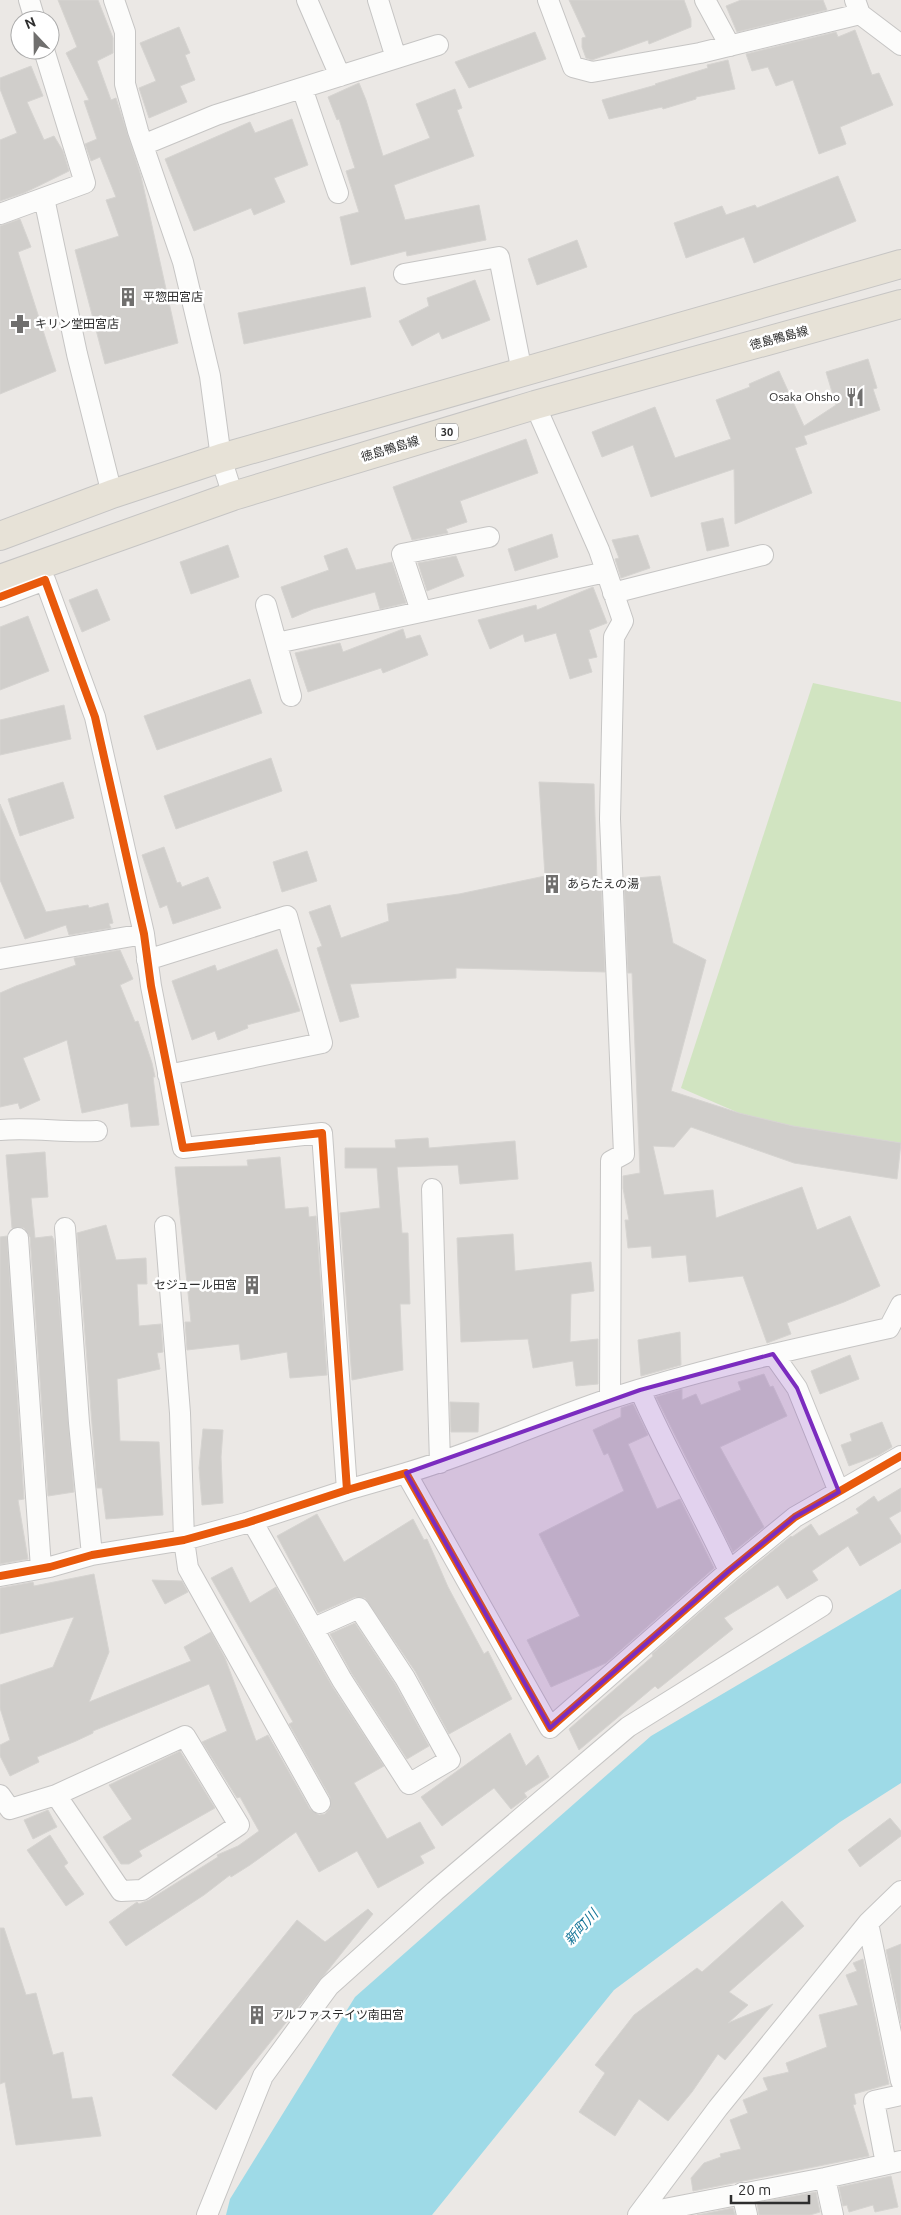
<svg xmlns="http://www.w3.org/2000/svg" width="901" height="2215" viewBox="0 0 901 2215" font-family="Ubuntu,'Noto Sans JP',sans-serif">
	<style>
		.green { fill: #d1e4c1 }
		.water { fill: #9edae7 }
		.building { fill: #d0cecb; stroke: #d6d4d1 }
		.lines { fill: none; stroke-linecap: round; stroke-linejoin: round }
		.street-casing { stroke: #c6c5c4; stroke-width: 22 }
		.primary-casing { stroke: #c6c5c4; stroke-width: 30 }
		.street { stroke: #fcfcfb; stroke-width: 20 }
		.primary { stroke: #e7e2d7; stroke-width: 28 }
		.cycleway-casing { stroke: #fff; stroke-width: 11 }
		.cycleway { stroke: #e8590c; stroke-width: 8 }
		.marked { fill: #7b2cbf; fill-opacity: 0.2; stroke: #7b2cbf; stroke-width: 4; stroke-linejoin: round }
		.labels { text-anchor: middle; stroke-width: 5; stroke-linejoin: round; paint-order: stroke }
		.shield { fill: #fff; stroke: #6d6d6d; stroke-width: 1 }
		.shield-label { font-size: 11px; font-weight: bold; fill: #2e2e2e }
		.poi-label { font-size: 12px; fill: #2e2e2e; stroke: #fff; text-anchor: start }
		.street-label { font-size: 12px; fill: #2e2e2e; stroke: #fff }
		.water-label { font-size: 14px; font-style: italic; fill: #177699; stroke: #fff }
	</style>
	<rect width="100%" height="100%" fill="#ebe8e5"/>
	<path class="green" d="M813,683L901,702V1143L793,1126L739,1113L681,1088Z"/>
	<path class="water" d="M901,1589V1783L840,1822L614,1990L432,2215H226L230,2199L355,1997L651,1736Z"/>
	<path class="building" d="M58,0H98L113,38V53L97,61L111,100L116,98L141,176L178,343L105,364L75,250L119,236L106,200L116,197L100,157L91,161L85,144L97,139L84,101L89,100L66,53L77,47Z
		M569,0H684L691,19V27L649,44L648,40L592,60L586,58L582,47V38L586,37Z
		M741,0H823L827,10L737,32L726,6Z
		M179,27L190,53L185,55L195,80L180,86L187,102L149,118L139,88L156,81L140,43Z
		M855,30L872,75L879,73L893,105L840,127L846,144L819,154L793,80L776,86L768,67L752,71L746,54L836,32L838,37Z
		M535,32L546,59L469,88L455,62Z
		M728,60L735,89L696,97V99L663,109L662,107L609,119L602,100L656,85L655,84L708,68L707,65Z
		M31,66L43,96L27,102L44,140L54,136L63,151L69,171L24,193L0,201V140L17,133L0,89V78Z
		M359,83L366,100L383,156L430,138L416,104L455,89L462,108L457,110L474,156L394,185L405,220L479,205L486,240L407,256L406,251L351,265L340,217L359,212L346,171L355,168L339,119L337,120L328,97Z
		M292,119L308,165L274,178L285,202L254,215L251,208L194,231L165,159L250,122L255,133Z
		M838,176L856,221L754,263L744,237L686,258L674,223L722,206L726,215L755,205L757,208Z
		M20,219L31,247L18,252L56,371L0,394V226Z
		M577,240L587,267L537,285L528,259Z
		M475,280L490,320L442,339L439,332L412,346L399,321L429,306L427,298Z
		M365,287L371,317L244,344L238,313Z
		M868,359L877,388L873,389L880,410L804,436L807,444L795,448L812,493L735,524L734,469L651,497L633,445L602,457L592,432L655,407L675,458L731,439L716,400L750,387L749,384L779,371L804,426L836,405L826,372Z
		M526,439L538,473L460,501L467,522L446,529L448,533L412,540L393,487Z
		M723,518L729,546L707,551L701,523Z
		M552,534L558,557L515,571L508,549Z
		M638,535L650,568L621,578L615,559L619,558L612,540Z
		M228,545L239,577L191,594L180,562Z
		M347,548L356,570L392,562L406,603L380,609L375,592L313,609L292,618L281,587L329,570L324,556Z
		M456,556L464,576L427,591L418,563Z
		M593,587L607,623L589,630L597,657L588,659L592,672L570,679L556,633L525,642L523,634L490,649L478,620L536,605L537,610Z
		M97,589L110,620L82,632L69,600Z
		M28,616L49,671L0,690V627Z
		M403,629L406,639L420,635L428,655L383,673L381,668L308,692L295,653L340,643L343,652Z
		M250,679L262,713L157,750L144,716Z
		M64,705L71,739L0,755V720Z
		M271,758L282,791L176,829L164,796Z
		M63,782L74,818L20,836L8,799Z
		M539,782L594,784L597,882L601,881L605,972L456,968V978L350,984L359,1017L340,1022L317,948L322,946L309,912L330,905L341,938L389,921L387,904L459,894L545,876Z
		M0,804L46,912L88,905L89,908L108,903L113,923L109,924L111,928L69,935L66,925L25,939L0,880Z
		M164,847L177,883L180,882L182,887L208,877L221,908L173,924L167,905L160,908L142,855Z
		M307,851L317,881L282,892L273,862Z
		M660,876L673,943L706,960L671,1091L739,1113L793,1126L901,1143L897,1179L794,1163L691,1127L674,1147L653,1146L664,1195L713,1190L716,1218L802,1187L817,1230L850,1216L880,1286L844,1302L787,1323L791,1334L767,1343L743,1276L689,1282L686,1255L652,1258L651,1246L628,1248L625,1220H629L623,1188V1176L640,1173L632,973H628L624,879Z
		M277,949L300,1011L247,1025L248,1028L218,1040L215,1031L192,1040L172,981L215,965L217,971Z
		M120,950L133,979L120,985L135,1022L138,1021L152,1063L155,1077H153L159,1125L131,1127L128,1103L82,1113L67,1040L23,1058L40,1100L20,1109L18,1103L0,1107V993L16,986L76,965L74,958Z
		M428,1138L429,1148L515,1141L518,1179L460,1184L458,1165L397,1167L402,1233H408L410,1304H400L403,1370L352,1380L340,1213L380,1208L377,1168H345V1148H396L395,1140Z
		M45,1152L48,1197L31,1198L35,1238L52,1236L54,1240L74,1492L48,1496L30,1237L24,1228H12L6,1155Z
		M280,1157L285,1209L308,1207L309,1217L316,1216L327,1375L290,1378L287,1352L241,1360L239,1344L187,1350L185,1322H191L175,1167L248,1166L247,1160Z
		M106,1225L116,1260L146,1258L147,1284H137L139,1326L161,1324L163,1352L157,1353L160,1369L117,1379L120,1441L159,1442L163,1515L106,1519L102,1488H97L77,1233Z
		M513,1234L515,1271L591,1262L594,1291L571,1294L570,1342L598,1339V1384L576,1386L573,1361L533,1368L528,1339L461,1342L457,1238Z
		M7,1236L24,1499L18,1500L28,1559L0,1564V1237Z
		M680,1332L681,1365L641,1376L638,1340Z
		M850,1355L859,1379L820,1394L811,1371Z
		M764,1374L770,1387L773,1386L787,1416L720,1447L764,1527L733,1552L656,1397L682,1389V1400L696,1394L701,1405L741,1390L738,1382Z
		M450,1402L479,1403L478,1432H451Z
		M633,1404L648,1435L628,1444L657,1509L680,1499L714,1568L606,1663L551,1687L527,1640L580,1616L539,1534L624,1491L608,1453L604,1455L593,1430L621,1417V1408Z
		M882,1422L892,1447L879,1455L849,1466L841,1445L852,1441L850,1434Z
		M203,1429L223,1430L221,1457L223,1503L202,1505L199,1468Z
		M901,1488V1511L889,1518L901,1536V1542L860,1566L848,1546L812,1571L818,1580L787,1599L778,1585L724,1618L733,1629L658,1689L655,1686L579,1750L569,1729L653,1656L652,1654L737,1580L791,1536L792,1537L811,1524L819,1536L859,1513L856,1509L874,1496L878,1502Z
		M317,1514L344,1562L413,1519L424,1540L427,1539L448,1587L484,1654L488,1651L512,1699L449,1734L415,1671L365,1598L355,1597L318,1613L277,1536Z
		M232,1567L250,1603L276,1587L332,1686L384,1766L354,1783L387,1839L420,1822L435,1848L420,1856L424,1863L378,1888L357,1851L319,1872L296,1832L250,1865L231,1877L230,1875L204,1895L126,1946L109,1922L137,1902L139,1904L149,1900L218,1857L217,1855L238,1846L259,1831L240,1797L237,1798L202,1742L227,1731L209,1684L93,1731V1733L76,1741L37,1757L39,1762L10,1776L0,1756V1745L10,1740L0,1708V1685L53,1667L74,1617L0,1634V1588L33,1582L34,1586L94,1574L109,1652L89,1702L191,1661L184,1647L211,1632L225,1658L256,1741L268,1735L310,1809L319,1815L325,1814L330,1809V1797L289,1724L293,1722L211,1578Z
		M152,1580L182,1581L188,1592L165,1604Z
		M355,1623L395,1684L429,1746L407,1759L352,1674L330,1634Z
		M510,1733L526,1766L538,1755L549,1777L524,1793L527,1797L511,1809L494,1788L442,1826L421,1797Z
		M180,1751L215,1808L139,1851L142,1856L129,1864H121L103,1837L132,1819L109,1785Z
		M48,1810L57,1827L33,1839L24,1820Z
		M890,1818L901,1831V1836L860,1867L848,1850Z
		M50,1835L68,1863L64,1866L84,1894L66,1906L27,1850Z
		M782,1901L804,1926L729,1992L748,2005L728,2023L773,2004L725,2060L718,2054L692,2092L668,2121L639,2099L615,2136L579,2112L605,2073L595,2065L634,2015L697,1968L702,1972Z
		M368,1909L373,1914L216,2110L172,2075L297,1920L325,1942Z
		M0,1928H4L26,1995L36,1993L53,2055L63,2052L72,2099L92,2097L101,2136L16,2145L5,2082L0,2084Z
		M901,1944V2023L886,1950Z
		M863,1959L889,2084L854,2094L856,2104L853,2105L869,2156L693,2191L691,2178L704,2163L721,2157L720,2154L741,2149L730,2120L748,2113L743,2100L768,2090L763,2078L789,2072L786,2063L827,2047L819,2015L858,2005L846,1975L857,1971L853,1963Z
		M891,2176L898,2207L875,2212L873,2205L849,2212L847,2205L843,2206L839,2187Z
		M816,2192L820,2212L810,2215H759L757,2203Z
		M733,2208L735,2215H697Z"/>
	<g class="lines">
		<g class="street-casing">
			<path id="street" d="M29,0L35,20
				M114,0L125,32V84L138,131L183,262L210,376L221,458L233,496
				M307,0L340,76
				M378,0L396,58
				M548,0L573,67L592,72L700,53L860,14
				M705,0L730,46
				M855,0L860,14L901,45
				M302,88L338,193
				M143,145L216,115L438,45
				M44,198L77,354L112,494
				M0,214L85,183L44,50
				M404,274L499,257L522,372
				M535,405L599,550L623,621L614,637L610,819L624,1154L611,1161L610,1399
				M613,593L763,555
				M0,597L45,580L95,717L144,934L151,986L183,1148L322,1133L347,1490
				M266,605L291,696
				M421,611L402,554L489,537
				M277,643L606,572
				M0,959L144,934
				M147,960L287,916L322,1043L168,1075
				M0,1130C32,1127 64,1133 97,1131
				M432,1189L440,1463
				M165,1226L180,1413L184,1540L188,1568L320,1803
				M65,1228L79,1423L92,1555
				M18,1238L41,1568
				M773,1354L797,1388L839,1492
				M640,1390C667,1452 701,1510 729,1571
				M406,1473C475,1453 540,1422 609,1399C701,1369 795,1349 889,1328L901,1305
				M252,1521L342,1680L409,1784L450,1760L405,1678L359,1608L314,1628
				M0,1576L50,1567L92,1555L184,1540L246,1523L347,1490L406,1473L550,1728L729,1571L795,1517L901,1456
				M0,1795L10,1809L56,1795L185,1736L239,1825L142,1890L121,1891L56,1795
				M868,1923L901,2081
				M886,2164L874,2101L901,2095
				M825,2178L833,2215
				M742,2193L747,2215
				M639,2214L825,2178L901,2161
				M207,2215L263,2076L329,1986L435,1891L628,1727L822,1606
				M638,2215L718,2108L868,1923L901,1891"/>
		</g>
		<g class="primary-casing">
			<path id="primary" d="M0,536L112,494L221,458L901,264
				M0,579L233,496L535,405L901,304"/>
		</g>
		<use href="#street" class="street"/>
		<use href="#primary" class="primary"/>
		<g class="cycleway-casing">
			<path id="cycleway" d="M0,597L45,580L95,717L144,934L151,986L183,1148L322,1133L347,1490
				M0,1576L50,1567L92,1555L184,1540L246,1523L347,1490L406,1473L550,1728L729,1571L795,1517L901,1456"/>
		</g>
		<use href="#cycleway" class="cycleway"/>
	</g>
	<path class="marked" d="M773,1354L797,1388L839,1492L795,1517L729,1571L550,1728L406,1473L640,1390Z"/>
	<defs>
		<g id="building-bare" transform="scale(1.5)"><path d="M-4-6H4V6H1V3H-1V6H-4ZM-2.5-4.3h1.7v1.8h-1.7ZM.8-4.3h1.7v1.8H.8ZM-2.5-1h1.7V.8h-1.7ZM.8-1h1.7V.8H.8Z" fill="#706f6e" stroke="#fff" stroke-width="2.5" paint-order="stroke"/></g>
		<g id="pharmacy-bare" transform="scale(1.5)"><path d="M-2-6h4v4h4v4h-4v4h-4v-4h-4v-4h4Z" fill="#706f6e" stroke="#fff" stroke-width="2.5" paint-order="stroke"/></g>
		<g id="restaurant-bare" transform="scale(1.5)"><path d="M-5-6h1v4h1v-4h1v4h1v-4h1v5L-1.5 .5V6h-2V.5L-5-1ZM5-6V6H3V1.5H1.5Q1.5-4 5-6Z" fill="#706f6e" stroke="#fff" stroke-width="2.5" paint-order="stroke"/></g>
	</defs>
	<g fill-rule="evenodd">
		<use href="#building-bare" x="128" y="297"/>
		<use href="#pharmacy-bare" x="20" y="324"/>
		<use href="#restaurant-bare" x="855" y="397"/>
		<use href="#building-bare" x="552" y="884"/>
		<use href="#building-bare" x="252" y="1285"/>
		<use href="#building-bare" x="257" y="2015"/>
	</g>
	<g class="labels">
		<rect class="shield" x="436" y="423.5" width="22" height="17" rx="4"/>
		<g class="shield-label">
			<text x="447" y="436">30</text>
		</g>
		<g class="poi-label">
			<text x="143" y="301">平惣田宮店</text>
			<text x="35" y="328">キリン堂田宮店</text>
			<text x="840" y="401" text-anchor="end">Osaka Ohsho</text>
			<text x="567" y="888">あらたえの湯</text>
			<text x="237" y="1289" text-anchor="end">セジュール田宮</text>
			<text x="272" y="2019">アルファステイツ南田宮</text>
		</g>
		<g class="street-label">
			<text transform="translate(779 338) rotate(-15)" y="4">徳島鴨島線</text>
			<text transform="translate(390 449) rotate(-17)" y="4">徳島鴨島線</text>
		</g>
		<g class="water-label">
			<text transform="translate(581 1927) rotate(-48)" y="5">新町川</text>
		</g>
	</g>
	<g transform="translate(35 35) rotate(338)"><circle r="24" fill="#ffffff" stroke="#ababab"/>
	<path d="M0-4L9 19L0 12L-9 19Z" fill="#706f6e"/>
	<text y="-8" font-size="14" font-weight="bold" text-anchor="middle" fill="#2e2e2e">N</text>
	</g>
	<path d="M731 2195v8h78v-8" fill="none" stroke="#2e2e2e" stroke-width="2.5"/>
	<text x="738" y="2195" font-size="15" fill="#2e2e2e" stroke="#ffffff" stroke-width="4" paint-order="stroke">20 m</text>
</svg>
